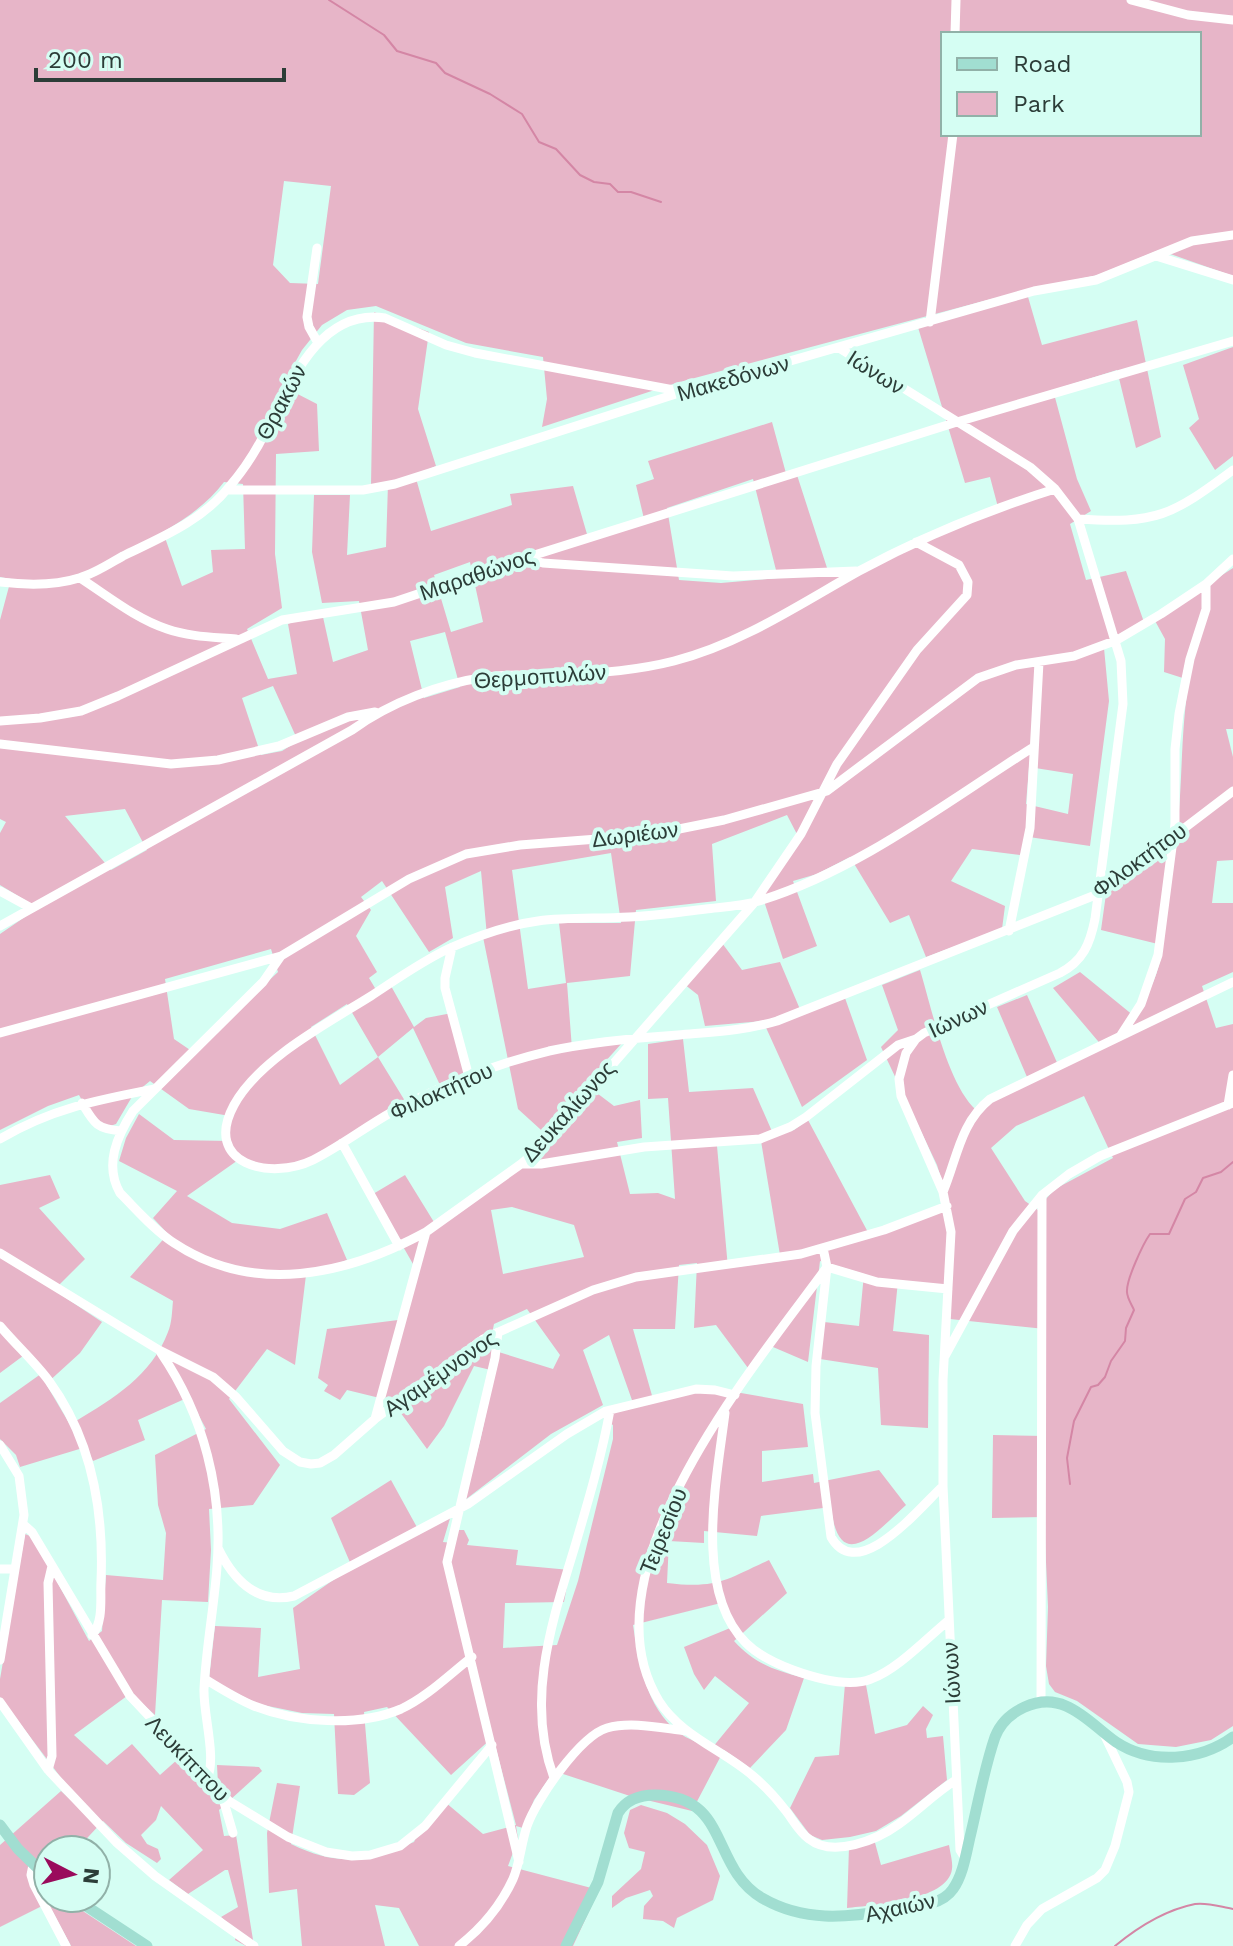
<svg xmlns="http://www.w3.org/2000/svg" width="1233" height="1946" viewBox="0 0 1233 1946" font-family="'Work Sans',sans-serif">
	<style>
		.green { fill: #e7b5c8; fill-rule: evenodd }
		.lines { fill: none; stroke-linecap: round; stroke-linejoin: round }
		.stream { stroke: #d486a5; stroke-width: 2 }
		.minor { stroke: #fff; stroke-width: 9 }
		.major { stroke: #a1ded1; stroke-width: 11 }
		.labels { text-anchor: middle; stroke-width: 8; stroke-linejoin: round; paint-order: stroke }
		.street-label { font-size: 22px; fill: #2c3d38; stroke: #d5fef3 }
	</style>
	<rect width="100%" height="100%" fill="#d5fef3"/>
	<path class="green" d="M0,0H1233V276L1159,250L1098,275L1026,290L1042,345L1137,320L1161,437L1136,448L1117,370L1053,390L1077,479L1091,511L1070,524L1086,580L1126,571L1145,625L1104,648L1109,701L1090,846L1029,837L1020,855L972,849L951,881L1005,906L1002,929L926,957L909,915L890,923L850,857L817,874L793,881L817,946L783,959L761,892L800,840L787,815L712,844L716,901L636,910L630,976L567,983L572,1049L622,1043L585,1084L614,1106L640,1100L642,1138L617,1142L630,1194L658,1193L675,1199L668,1098L648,1099V1044L683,1039L689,1092L753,1088L774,1136L794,1130L808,1120L870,1236L950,1207L937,1165L881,1047L898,1030L882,985L920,970C932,1009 947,1083 976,1110L1027,1077L997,1007L1027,995L1059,1067L1103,1047L1053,988L1080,972L1134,1016C1150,992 1160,973 1162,945L1101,930L1106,894L1176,842C1183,788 1180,734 1189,680L1164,672L1165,639L1154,619L1233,568V729H1226L1233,757V860L1217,861L1212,903H1233V972L1202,986L1216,1028L1233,1024V1726L1211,1740L1176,1747L1138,1744L1077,1701L1055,1692L1049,1684L1046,1666L1048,1607L1044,1517L992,1518L993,1435L1045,1436V1329L950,1319V1287L898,1281L893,1331L929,1335L928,1428L881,1425L878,1368L820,1359L824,1322L859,1326L864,1274L820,1261L808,1362L766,1344L748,1368L716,1325L694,1328L697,1263L679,1265L675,1329H633L653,1399L701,1392L741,1393L803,1404L808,1447L762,1451V1482L813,1474L814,1483L879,1470L906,1505C878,1530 839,1578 831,1507L761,1516L757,1536L704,1531V1543L669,1541L667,1583C717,1589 726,1580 769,1560L787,1593L734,1641C755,1664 774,1670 804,1678L786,1730L750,1768L724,1750L692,1811L630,1796L554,1771L534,1800L523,1828L516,1826L518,1839L508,1866L599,1890L573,1946H419L399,1908L375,1905L385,1946H302L297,1889L269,1893L267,1833L277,1783L300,1786L291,1844C338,1867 367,1862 414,1842L418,1833L445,1802L483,1834L516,1825L493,1737L451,1775L387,1707L364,1712L370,1783L354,1795L338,1794L334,1714L302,1713L258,1704L209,1679L215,1626L261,1628L258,1677L300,1669L293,1608L352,1567L331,1518L391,1480L419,1531L451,1515L443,1542L452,1543L457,1530H464L469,1540L467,1545L518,1550L516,1565L570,1570L564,1602L505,1603L503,1648L557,1645L578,1581L613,1439V1425L609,1423L612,1409L633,1403L609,1335L583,1350L603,1405L551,1434L465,1500L481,1437L495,1371L474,1366L444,1426L427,1449L392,1401L347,1390L340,1400L324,1391L328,1385L318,1378L327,1329L406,1319L417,1271L373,1194L405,1175L437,1227L551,1139L518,1109L483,937L487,936L481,871L445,887L453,938L429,952L382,881L361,897L371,910L356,936L377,972L369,978L378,993L391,986L414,1027L426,1018L452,1013L464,1074L440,1085L413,1028L378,1057L405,1101C374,1122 309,1171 271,1167C261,1165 250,1160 241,1158L187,1196L232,1223L280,1229L327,1213L347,1260L306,1275L295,1365L267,1349L229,1399L280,1465L253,1505L209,1509L211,1550L208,1602L162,1600L155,1715L131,1693L74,1735L107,1765L132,1744L160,1775L178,1759L211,1791L218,1784L217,1765L259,1767L262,1771L219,1810L224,1836L236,1835L254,1946H246L235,1940L237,1932L221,1917L238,1907L228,1870H225L188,1894L169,1880L203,1850L161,1806L156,1820L141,1835L147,1844L158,1849L161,1859L157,1863L126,1843L103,1821L76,1850H48V1880L45,1883L48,1886V1898H63L136,1946H71L48,1903L0,1927V1845L61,1791L80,1809L65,1783L0,1697V1679L25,1534L30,1536L40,1550L89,1641L102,1631L106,1575L163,1580L166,1533L158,1505L155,1455L206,1429L189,1397L138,1420L145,1440L93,1461L86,1447L20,1467L16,1455L0,1439V1403L45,1371L27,1353L0,1373V1185L50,1175L60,1198L39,1208L85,1259L54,1290L102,1322L80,1353L46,1384L69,1423L76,1421C113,1399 152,1375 168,1332C172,1323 172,1311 173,1301L130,1277L168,1234L153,1218L177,1191L119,1161L126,1138L139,1114L174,1140L229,1141L230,1116L189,1109L150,1081L133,1095L116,1124L104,1128L89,1113L79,1095L48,1106L0,1130V934L38,908L0,885V833L6,822L0,819V620L11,579L0,577ZM943,34H1199V134H943ZM284,181L331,186L318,284L290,283L273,265ZM995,298L917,324L965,483L990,477L999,511L925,541L854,578L829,574L797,475L787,477L772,422L648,461L654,479L636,485L645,523L589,541L573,486L510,494L512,505L431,531L415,475L436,466L418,409L429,332L374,312L371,485L388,484L386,547L347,555L350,495H314L312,552L322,603L359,601L368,650L333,662L323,617L303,618L288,624L297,674L268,679L247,629L282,608L275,554L276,454L319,451L317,404L282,386L302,350L322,325L347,310L376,306L466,343L543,357L547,399L542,427L676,383ZM753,479L778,578L721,583L679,580L667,508ZM224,482L243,484L245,549L211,550L213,572L182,586L163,532C187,518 207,504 224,482ZM470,562L483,622L451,632L434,575ZM445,632L460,687L424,698L410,641ZM273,686L298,741L282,751L261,755L242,698ZM1029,767L1073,774L1068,814L1026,804ZM125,809L147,850L111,870L65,816ZM611,853L621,923H559L566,983L528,989L512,870ZM271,949L278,972L193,1052L174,1039L165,979ZM347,1004L378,1057L340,1085L311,1027ZM1084,1096L1113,1158L1055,1189L1045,1200V1215L1025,1201L991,1148L1016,1126ZM761,1141L781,1261L728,1268L717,1146ZM512,1207L574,1225L584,1257L503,1274L491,1210ZM527,1309L560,1355L553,1369L489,1349L494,1324ZM725,1602L735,1626L684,1647L694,1674L704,1690L715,1676L749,1703L712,1748C701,1744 687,1739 678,1732C646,1707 639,1663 633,1625Z
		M1233,347V456L1215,470L1189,428L1199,419L1183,365Z
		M722,943L742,970L780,962L802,1014L845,998L867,1060L802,1107L763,1021L705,1026L698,995L684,984Z
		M845,1684L866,1685L875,1734L907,1725L923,1706L933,1715L926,1729L927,1738L943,1736L947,1780L901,1816L876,1831L850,1837L822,1840L810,1835L790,1808L815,1757L839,1755Z
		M641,1805L667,1813L685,1824L707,1845L720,1876L713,1900L677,1918L674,1928L663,1921L643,1919L644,1906L653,1896L650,1890L626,1898L612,1908V1896L641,1869L645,1852L629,1848L624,1833L630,1810Z
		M874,1839L881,1865L949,1845C950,1852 953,1862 952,1869C948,1901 873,1905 847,1908L849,1847Z"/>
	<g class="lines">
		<path class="stream" d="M329,0L384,35L397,51L436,63L445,73L490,94L522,114L539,142L556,149L580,175L594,182L610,184L618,192H631L661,202
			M1070,1484L1067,1458L1074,1421L1091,1387L1098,1385L1105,1377L1111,1361L1125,1341L1126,1328L1134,1310C1132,1305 1127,1298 1127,1292C1126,1280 1143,1244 1150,1234H1169L1185,1199L1196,1192L1203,1178L1221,1172L1233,1162
			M1115,1946C1138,1927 1165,1910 1195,1904C1207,1902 1221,1907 1233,1909"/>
		<path class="minor" d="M1131,0L1188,15L1233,20
			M955,34L956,0
			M317,248L307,317L309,327L318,343
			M1156,256L1233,280
			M930,322L953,134
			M839,348L1030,467L1055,489L1078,519L1121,661L1123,704L1095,919C1090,944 1083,961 1060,973L924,1033L916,1039L906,1053L899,1079L901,1096L943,1192L951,1232L943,1380V1486L960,1850L965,1858
			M228,490H363L395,484L682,392L1034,291L1096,280L1192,241L1233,235
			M1078,519C1157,524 1171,516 1233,470
			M525,558L543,563L733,576L856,571
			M80,578C108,596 136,619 167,629C190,637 213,637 236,639
			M0,582C25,585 54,586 79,578C94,574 109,564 123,556C160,538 202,521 229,487C244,470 256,451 266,431C290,384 319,308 385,318L446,345L475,353L679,391
			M0,721L40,718L81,711L118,696L282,620L394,602L525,558L957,422L1233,341
			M0,744L171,764L218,760L279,746L348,717L375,712
			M1032,748C945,803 859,870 759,901C742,906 723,907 706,909C680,912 655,916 629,917C599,919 568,917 538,921C508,925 477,936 450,948C422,961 397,979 371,996C328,1023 259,1059 234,1105C202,1164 270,1181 313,1160C341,1146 365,1127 392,1112C441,1085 495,1064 549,1051C591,1042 635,1038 678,1035C712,1032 744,1031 777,1021L1098,894L1233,791
			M0,891L31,908
			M0,926L352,730C391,702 439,684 486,677C508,674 531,675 553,675C593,674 635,671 674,661C741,644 800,604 859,571C922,537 988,510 1055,489
			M1009,931L1030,828L1039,662
			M452,947L445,978V988L469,1077
			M281,956L263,982L133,1111C117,1136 104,1165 120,1193C137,1210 154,1230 174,1243C254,1296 347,1275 426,1232L521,1164L542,1145L754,903L801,834L837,764L917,650L967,595L968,582L959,565L916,542
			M0,1033L281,956L409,879L466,854L520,845L649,835L724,820L827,791L978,678L1016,665L1074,656L1117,640L1161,614L1206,584L1233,559
			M1121,1035L1141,1004L1158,955L1175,824V749L1179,714L1190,659L1206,609V584
			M82,1103C94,1123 96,1129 121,1131
			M1228,1105L1233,1075
			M0,1139C50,1109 97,1100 154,1089
			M342,1143L399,1246
			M521,1164H541L644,1147L760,1139L790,1127L806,1117L898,1045L916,1039
			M943,1192C957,1159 960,1123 990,1099L1233,982
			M823,1248L827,1267L816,1366L815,1413L831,1537C858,1585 920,1507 943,1486
			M0,1253L159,1350L213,1377L236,1397L283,1451L300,1462L311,1464L320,1463L334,1455L375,1419L483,1339L593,1290L636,1277L801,1254L884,1230L947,1206
			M948,1289L877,1282L827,1267C754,1367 580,1572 659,1701C681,1736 723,1750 753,1776C765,1786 776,1798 786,1811C793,1820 799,1832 809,1839C833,1858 877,1840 899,1824C919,1810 935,1793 956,1780
			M0,1326C16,1345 35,1362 49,1381C92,1440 104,1511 101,1581C100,1597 104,1622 92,1635
			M498,1332L495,1358L447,1562L519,1862
			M161,1353C204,1416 223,1491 217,1567C214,1608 206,1648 204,1689C203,1714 217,1758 207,1779
			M945,1356L1013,1231L1042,1195L1069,1174L1100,1156L1233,1103
			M725,1413C717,1478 693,1591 746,1643C759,1656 777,1664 793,1670C815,1678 848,1688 871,1679C897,1670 927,1638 949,1620
			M375,1419L426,1232
			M0,1445L19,1476L24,1515L0,1660
			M23,1524L32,1532L130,1696L229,1801L288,1837L326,1852L352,1856L370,1855L400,1846L425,1826L492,1745
			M218,1548C233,1579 256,1605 294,1596L468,1504L567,1434L606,1411L696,1389L715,1390L735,1395
			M0,1569H15
			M205,1679C221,1689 237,1699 254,1706C296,1723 359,1727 401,1709C427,1697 450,1674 472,1657
			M0,1702L48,1770L116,1842L155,1876L254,1946
			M1041,1703L1042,1195
			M48,1770L52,1756L48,1583L52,1566
			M554,1778C525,1700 552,1622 575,1546C588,1502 602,1455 610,1410
			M223,1799L233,1833
			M33,1865L31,1875L34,1885L66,1946
			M459,1946C482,1928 501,1905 513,1879C520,1863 521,1844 527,1826C536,1800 580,1736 607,1728C631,1721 661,1728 686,1731
			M1015,1946L1027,1925L1042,1909L1097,1878L1105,1870L1115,1846L1129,1792L1127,1782L1104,1734"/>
		<path class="major" d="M0,1825L18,1849L48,1878
			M74,1898L147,1946
			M566,1946L598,1882L618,1813C626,1800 640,1795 655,1795C730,1796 710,1867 762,1898C803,1922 846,1918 891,1910C911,1907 941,1907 953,1889C963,1875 966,1854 970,1837C978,1804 984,1769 995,1737C1005,1711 1039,1694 1066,1706C1085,1714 1100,1731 1116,1742C1151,1765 1200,1761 1233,1737"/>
	</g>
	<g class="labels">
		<g class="street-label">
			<text transform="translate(876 372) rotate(32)" y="8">Ιώνων</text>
			<text transform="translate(733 378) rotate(-16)" y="8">Μακεδόνων</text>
			<text transform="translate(281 402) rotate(-62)" y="8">Θρακών</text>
			<text transform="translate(477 574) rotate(-19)" y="8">Μαραθώνος</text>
			<text transform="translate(540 676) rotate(-4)" y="8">Θερμοπυλών</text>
			<text transform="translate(635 834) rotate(-7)" y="8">Δωριέων</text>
			<text transform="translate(1139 860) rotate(-36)" y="8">Φιλοκτήτου</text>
			<text transform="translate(958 1018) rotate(-25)" y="8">Ιώνων</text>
			<text transform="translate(441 1091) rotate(-24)" y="8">Φιλοκτήτου</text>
			<text transform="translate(568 1111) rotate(-48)" y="8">Δευκαλίωνος</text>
			<text transform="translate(440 1373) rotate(-35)" y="8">Αγαμέμνονος</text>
			<text transform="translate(663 1531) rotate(-68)" y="8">Τειρεσίου</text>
			<text transform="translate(951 1673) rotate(-93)" y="8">Ιώνων</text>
			<text transform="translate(188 1758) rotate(46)" y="8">Λευκίππου</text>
			<text transform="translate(900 1907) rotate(-12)" y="8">Αχαιών</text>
		</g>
	</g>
	<rect x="941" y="32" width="260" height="104" fill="#d5fef3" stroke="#91b1a8" stroke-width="2"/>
	<rect x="957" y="58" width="40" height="12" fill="#a1ded1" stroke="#91b1a8" stroke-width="2"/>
	<text x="1013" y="72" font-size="24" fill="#2c3d38">Road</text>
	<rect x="957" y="92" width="40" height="24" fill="#e7b5c8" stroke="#91b1a8" stroke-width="2"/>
	<text x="1013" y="112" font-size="24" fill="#2c3d38">Park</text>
	<g transform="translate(72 1874) rotate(96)"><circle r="38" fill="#d5fef3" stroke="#91b1a8" stroke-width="2"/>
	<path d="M0-6L14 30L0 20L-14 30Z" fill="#9a0b5c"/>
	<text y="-12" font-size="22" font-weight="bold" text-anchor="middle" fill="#2c3d38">N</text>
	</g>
	<path d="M36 68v12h248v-12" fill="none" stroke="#2c3d38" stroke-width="4"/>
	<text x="48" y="68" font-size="24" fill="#2c3d38" stroke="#d5fef3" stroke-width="6" paint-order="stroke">200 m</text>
</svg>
